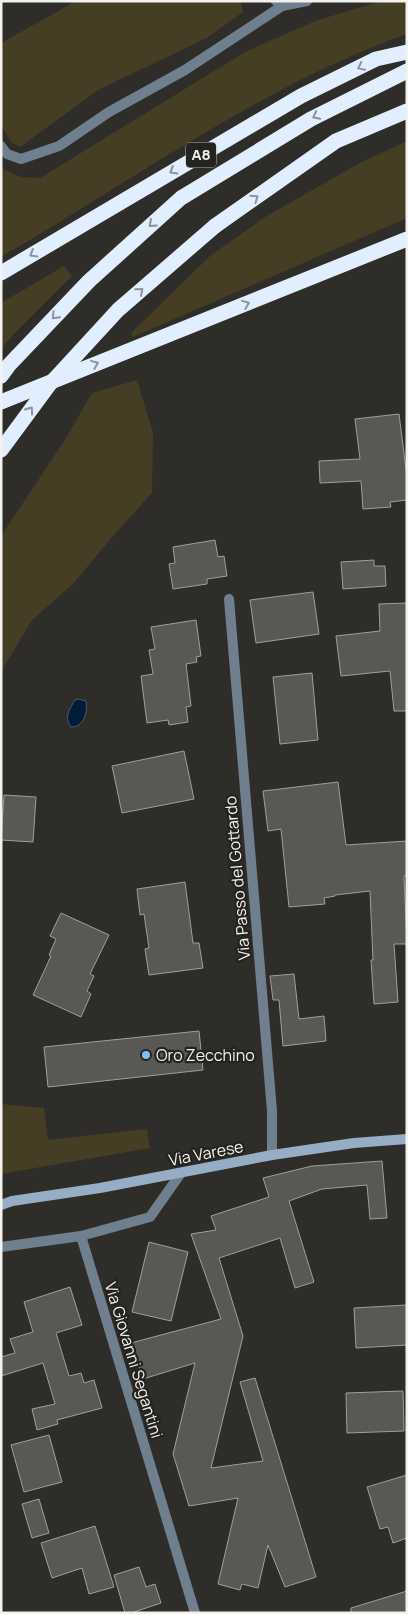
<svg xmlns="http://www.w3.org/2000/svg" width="408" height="1614" viewBox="0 0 408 1614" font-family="Manrope,sans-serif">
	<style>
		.green { fill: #453d24 }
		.water { fill: #001c37; stroke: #495c6e }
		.building { fill: #5a5854; stroke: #a19f9a }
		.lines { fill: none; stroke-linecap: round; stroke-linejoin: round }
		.lane { stroke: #707f8e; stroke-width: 10 }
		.street { stroke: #707f8e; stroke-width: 10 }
		.secondary { stroke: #96adc5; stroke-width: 10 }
		.highway { stroke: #e0eefe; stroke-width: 15 }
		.highway-bridge { stroke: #e0eefe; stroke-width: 15 }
		.oneway { stroke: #8c939a }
		.poi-dot { fill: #81bdfa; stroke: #25231f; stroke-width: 2 }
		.labels { text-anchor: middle; stroke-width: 4.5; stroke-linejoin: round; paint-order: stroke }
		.shield { fill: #25231f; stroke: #b5b4b1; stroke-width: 1 }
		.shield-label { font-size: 15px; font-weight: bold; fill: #f3f2ef }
		.street-label { font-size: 16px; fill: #f3f2ef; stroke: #25231f }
		.poi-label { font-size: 16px; fill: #f3f2ef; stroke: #25231f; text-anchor: start }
	</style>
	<rect width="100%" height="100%" fill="#2e2d29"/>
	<path class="green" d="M76,1H241L243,12L207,38L98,90L20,147L11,142L1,125V43Z
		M381,1H407V34C261,86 135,180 1,257V168L21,177L40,178L245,52L315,21Z
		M407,141V218L133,337L131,333L210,256L265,217L358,164Z
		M64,266L72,276L13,335L1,349V303Z
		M137,380L153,433L152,493L112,537L73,584L32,620L1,672V536L66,438L92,393Z
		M1,1104L44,1108L48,1140L147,1129L150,1148L1,1174Z"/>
	<path class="water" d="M78,699L86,701C88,712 84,727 71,727C64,717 69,710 75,700Z"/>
	<path class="building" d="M399,414L407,477V500L390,502L391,507L363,509L361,481L320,483L319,461L360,459L355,419Z
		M215,540L218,557L224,556L227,576L207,579V584L173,589L169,564L175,563L173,547Z
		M374,560V566H385L386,586L343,589L341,562Z
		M313,592L319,634L256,643L250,600Z
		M407,603V711H394L390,671L341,676L336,636L380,631L379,604Z
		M196,620L201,656L196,657L197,662L186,664L191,706L186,707L188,722L169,725L168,720L147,723L141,676L153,674L149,650L155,649L151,627Z
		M312,673L318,740L280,744L273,677Z
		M184,751L194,799L122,813L112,766Z
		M338,782L346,845L407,841V876H404L407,944H394L398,1002L374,1004L371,960H373L370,891L335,895V896L324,898L325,904L289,907L281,829L268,831L263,791Z
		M4,795L36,797L33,842L1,840Z
		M185,882L193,943H199L203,968L149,975L145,949L149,948L144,914L140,915L137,889Z
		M61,913L109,935L90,974L94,976L87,991L91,994L81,1017L33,995L51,956L49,955L56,939L50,936Z
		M294,974L299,1019L324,1016L326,1041L283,1046L279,1000H273L270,976Z
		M199,1031L203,1070L48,1087L44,1047Z
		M382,1161L387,1218L370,1219L367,1185L322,1189L289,1201L314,1282L295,1288L280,1238L219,1258L243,1336L211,1468L263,1461L240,1382L255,1378L316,1577L285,1587L268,1545L258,1588L242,1584L240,1590L218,1584L238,1498L189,1506L173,1454L195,1363L143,1379L131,1343L221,1319L191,1234L216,1230L211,1216L269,1197L263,1178L312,1166Z
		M149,1242L188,1252L171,1321L132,1312Z
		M70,1287L82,1325L56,1333L69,1376L81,1373L84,1383L94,1380L102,1408L57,1420L58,1424L37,1430L32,1409L55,1404L43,1363L1,1376V1357L15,1353L10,1339L33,1332L24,1302Z
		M407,1305V1345L356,1348L354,1308Z
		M403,1391L404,1431L347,1433L346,1393Z
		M49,1435L62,1482L24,1492L11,1445Z
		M407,1475V1538L393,1543L388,1527L380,1529L367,1487Z
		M39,1499L49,1533L32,1538L22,1504Z
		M95,1526L114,1587L89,1594L82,1568L52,1578L41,1543Z
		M139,1567L146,1587L155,1584L161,1603L131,1613H125L114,1575Z
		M407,1591V1613H351V1608Z"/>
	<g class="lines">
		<path class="lane" d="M1,146L7,154L21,159L59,146L109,112L185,70L282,6"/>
		<path class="street" d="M276,1L282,6L307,1
			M229,599L272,1111V1155
			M181,1173L150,1217L81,1236L195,1613
			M1,1247L81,1236"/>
		<path class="secondary" d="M1,1205L12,1201L100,1188L272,1155L354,1143L407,1139"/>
		<path class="highway" d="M215,226L336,141L407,111
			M1,273L301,96L376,59L407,52
			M1,376L9,365L89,281L181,198L311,119L407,71
			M1,402L407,239"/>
		<path class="highway-bridge" d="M1,450L49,385L118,310L215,226"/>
	</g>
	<defs><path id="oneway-chevron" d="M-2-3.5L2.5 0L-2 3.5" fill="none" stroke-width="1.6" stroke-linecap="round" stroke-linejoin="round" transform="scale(1.25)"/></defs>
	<g class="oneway">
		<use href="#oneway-chevron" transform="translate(361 67) rotate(154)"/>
		<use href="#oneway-chevron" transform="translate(316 116) rotate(153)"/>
		<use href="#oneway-chevron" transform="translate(173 171) rotate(149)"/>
		<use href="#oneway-chevron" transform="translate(255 198) rotate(-35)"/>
		<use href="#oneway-chevron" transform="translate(152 224) rotate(138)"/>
		<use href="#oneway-chevron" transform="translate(33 254) rotate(149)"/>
		<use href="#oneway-chevron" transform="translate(140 291) rotate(-41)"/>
		<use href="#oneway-chevron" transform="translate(246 304) rotate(-22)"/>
		<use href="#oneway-chevron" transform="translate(55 316) rotate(134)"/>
		<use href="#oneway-chevron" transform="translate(95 364) rotate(-22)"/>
		<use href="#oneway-chevron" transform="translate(30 410) rotate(-54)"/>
	</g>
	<circle class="poi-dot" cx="146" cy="1055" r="5"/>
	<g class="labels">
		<rect class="shield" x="186" y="142.5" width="30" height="25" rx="4"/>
		<g class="shield-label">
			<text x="201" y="160">A8</text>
		</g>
		<g class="street-label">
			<text transform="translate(237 878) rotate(-95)" y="6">Via Passo del Gottardo</text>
			<text transform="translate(206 1153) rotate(-11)" y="6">Via Varese</text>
			<text transform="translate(134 1360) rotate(73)" y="6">Via Giovanni Segantini</text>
		</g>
		<g class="poi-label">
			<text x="156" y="1061">Oro Zecchino</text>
		</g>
	</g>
	<rect width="408" height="1614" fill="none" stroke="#f3f2ef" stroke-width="5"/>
</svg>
